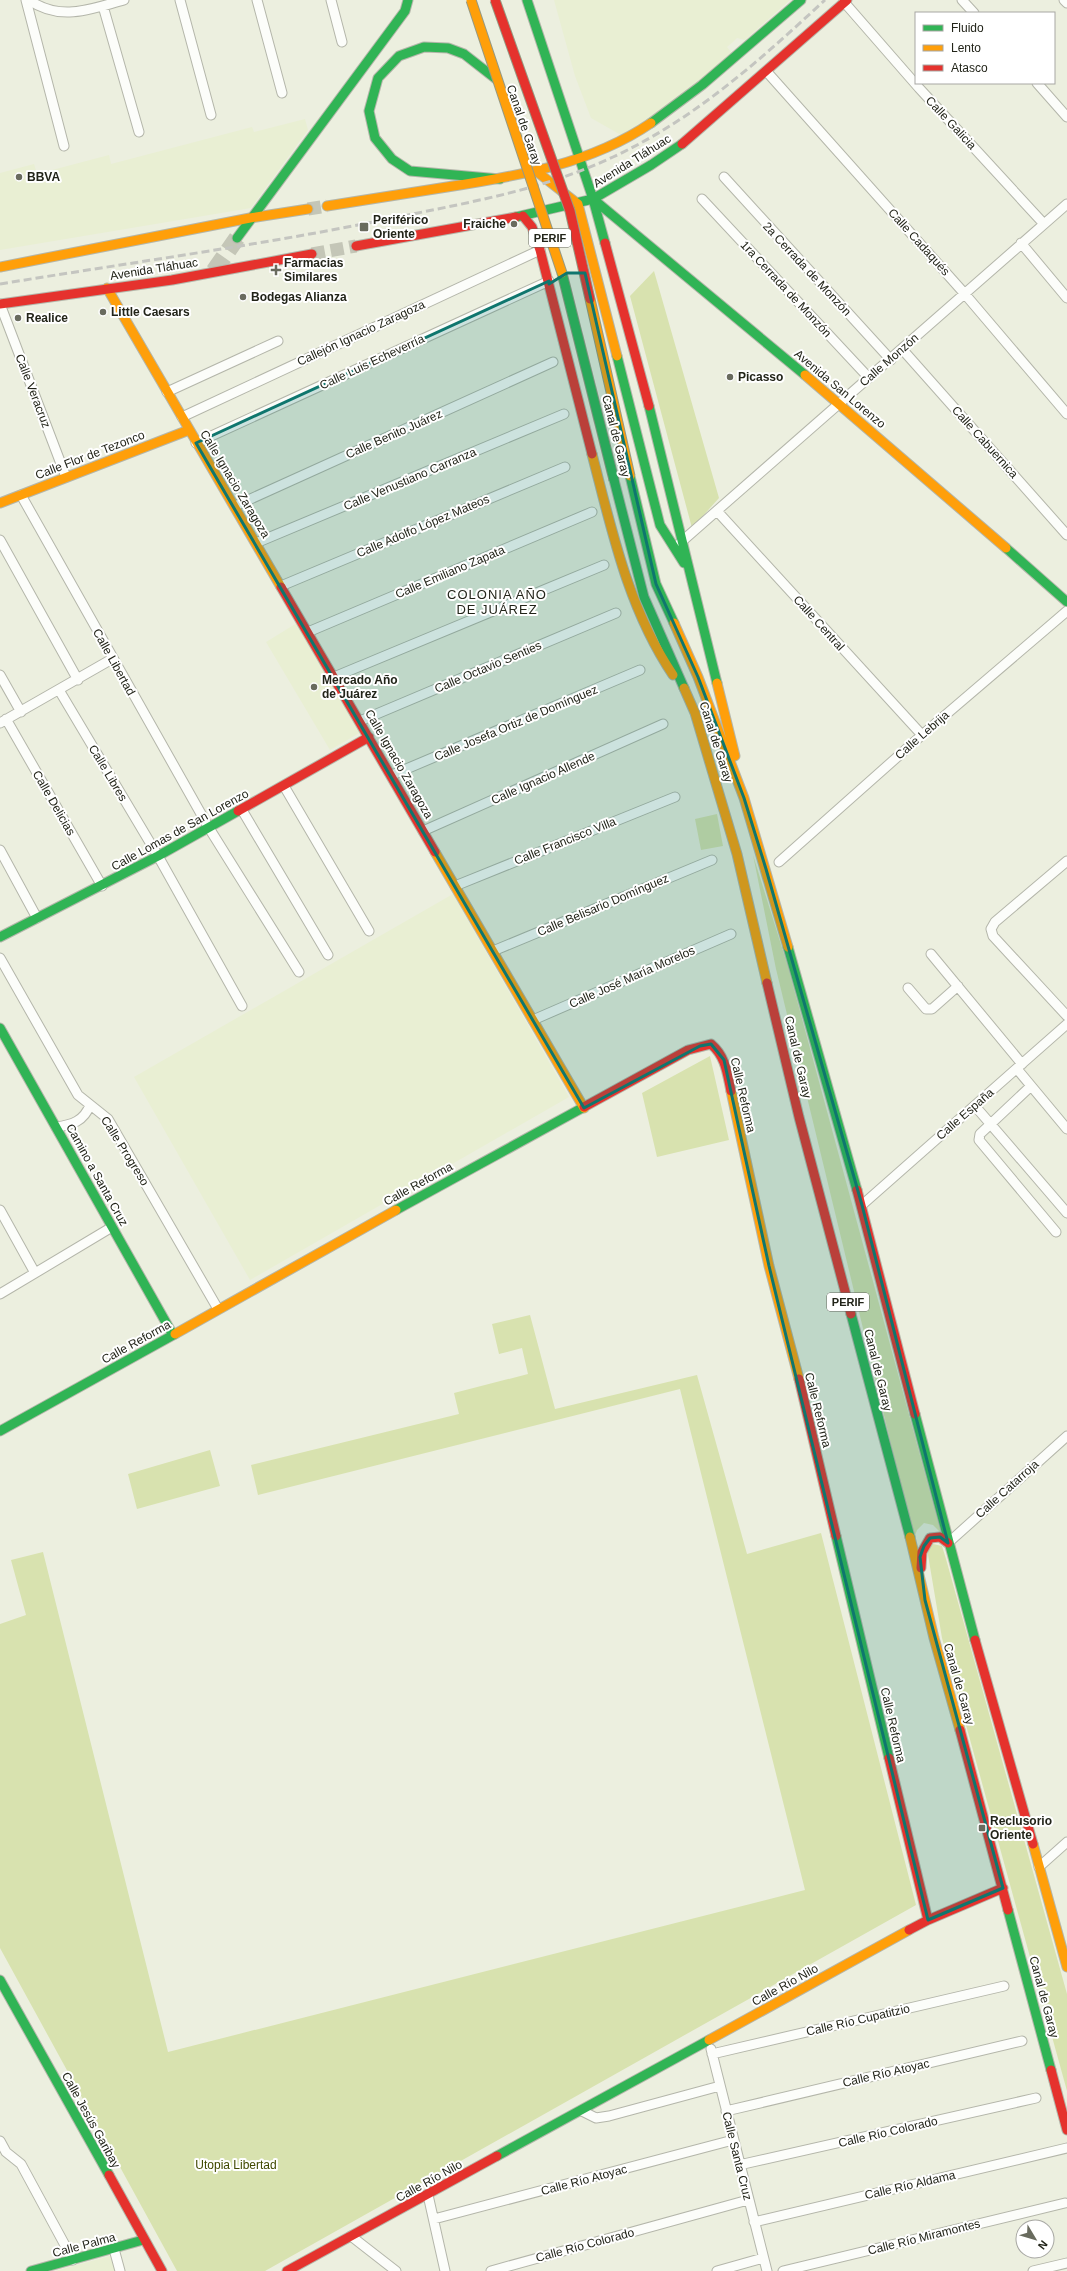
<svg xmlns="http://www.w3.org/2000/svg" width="1067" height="2271" viewBox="0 0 1067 2271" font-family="Arial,sans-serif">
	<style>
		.built { fill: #e9efd3 }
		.green { fill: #d8e2af }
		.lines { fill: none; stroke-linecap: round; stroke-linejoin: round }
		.secondary-tunnel { stroke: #c4c6b7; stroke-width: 13; stroke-dasharray: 13 6; stroke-linecap: butt }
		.highway-tunnel { stroke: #c4c6b7; stroke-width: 17; stroke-dasharray: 17 8; stroke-linecap: butt }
		.street-casing { stroke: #b4b6aa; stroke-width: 11 }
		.fast-casing { stroke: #b4b6aa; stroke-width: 11 }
		.slow-casing { stroke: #b4b6aa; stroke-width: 11 }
		.jam-casing { stroke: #b4b6aa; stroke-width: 11 }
		.street { stroke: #fcfdfa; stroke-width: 9 }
		.fast { stroke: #30b455; stroke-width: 9 }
		.slow { stroke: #ff9f0a; stroke-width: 9 }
		.jam { stroke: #e5322d; stroke-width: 9 }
		.rail { stroke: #c4c5c0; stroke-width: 3; stroke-dasharray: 8 4; stroke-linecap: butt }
		.fast-bridge-casing { stroke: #969982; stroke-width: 11; stroke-linecap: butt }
		.slow-bridge-casing { stroke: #969982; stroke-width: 11; stroke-linecap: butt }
		.jam-bridge-casing { stroke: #969982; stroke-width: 11; stroke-linecap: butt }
		.fast-bridge { stroke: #30b455; stroke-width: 9 }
		.slow-bridge { stroke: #ff9f0a; stroke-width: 9 }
		.jam-bridge { stroke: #e5322d; stroke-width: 9 }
		.marked { fill: #0f766e; fill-opacity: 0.2; stroke: #0f766e; stroke-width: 3; stroke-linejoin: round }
		.poi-dot { fill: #696b5e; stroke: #fff; stroke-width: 1.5 }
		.labels { text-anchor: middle; stroke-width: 4; stroke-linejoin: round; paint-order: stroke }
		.shield { fill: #fff; stroke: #64665e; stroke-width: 1 }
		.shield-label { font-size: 11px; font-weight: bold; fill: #222419 }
		.street-label { font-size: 12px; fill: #222419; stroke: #fff }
		.poi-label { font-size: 12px; font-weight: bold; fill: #222419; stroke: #fff; text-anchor: start }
		.park-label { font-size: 12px; fill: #404900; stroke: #fff }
		.neighbourhood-label { font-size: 13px; letter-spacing: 1px; fill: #222419; stroke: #fff }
	</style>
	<rect width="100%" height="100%" fill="#ecefdf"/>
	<path class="built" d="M554,0H790L745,40L737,38L733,42L727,47L732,53L664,110L621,135L591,118L575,76Z
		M305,119L308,130L251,208L0,250V173L34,164L37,174L109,155L111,164L252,127L254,132Z
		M297,623L361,732L330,750L266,642Z
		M453,894L569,1097L250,1280L134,1077Z
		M110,2256L115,2271H55Z"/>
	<path class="green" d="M654,271L719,498L692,528L630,296Z
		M717,814L723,846L701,850L695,819Z
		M753,855L788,967L941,1533L933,1525L924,1523L917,1530L914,1539L776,969Z
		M710,1056L729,1140L657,1157L642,1093Z
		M530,1315L555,1409L697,1375L747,1554L821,1533L916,1905L265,2271H177L0,1948V1624L26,1615L11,1560L43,1552L168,2052L805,1890L680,1389L258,1495L251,1465L459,1414L454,1393L528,1374L522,1348L499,1354L492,1324Z
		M210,1450L220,1486L137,1509L128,1474Z
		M933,1544L942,1546L946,1559L1067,1994V2091L942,1638L927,1549Z"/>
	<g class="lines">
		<path class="secondary-tunnel" d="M308,209L327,206
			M312,254L356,246"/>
		<path class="highway-tunnel" d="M214,271L237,238"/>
		<g class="street-casing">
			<path id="street" d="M26,0L64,146
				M29,0C61,22 90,9 124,0
				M180,0L211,115
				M257,0L282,93
				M331,0L342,42
				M962,0L974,13
				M1064,0L1067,3
				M844,2L919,88L1044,224
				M103,6L139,132
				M767,72L964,293L1067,414
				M1037,83L1067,117
				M724,177L891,360
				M702,199L869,378
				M1021,243L1067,298
				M0,304L66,477
				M902,349L1067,535
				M167,392L278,341
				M182,417L540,250
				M196,443L549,281
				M21,495L209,828L299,972
				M235,506L553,362
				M717,511L922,735
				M0,540L78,680
				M256,543L564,414
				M680,543L1067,204
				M281,586L565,467
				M308,632L592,512
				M0,675L21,712
				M334,677L604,565
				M59,690L158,856L242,1006
				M6,719L102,886
				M360,721L616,613
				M0,723L112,659
				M392,775L640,670
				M284,786L369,931
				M242,810L328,955
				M423,831L663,724
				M0,850L37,918
				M1067,861L995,922L991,929L993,936L1067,1016
				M779,862L922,735L1067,611
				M455,886L675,797
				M493,951L712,860
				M931,954L1022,1064
				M0,958L78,1095L108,1119L218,1309
				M908,988L926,1009H932L958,986
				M533,1020L731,934
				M1017,1069L1067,1129
				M1031,1086L980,1134L979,1140L1056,1232
				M975,1106L1067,1213
				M56,1127C72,1125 84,1121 90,1105
				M862,1205L1067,1024
				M0,1210L35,1273
				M0,1294L112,1227
				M948,1543L1067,1436
				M1039,1867L1067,1842
				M711,2049L767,2271
				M712,2054L1004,1986
				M582,2111L596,2118L609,2116L720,2086
				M726,2111L1022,2041
				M0,2141L6,2152L21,2164L73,2260
				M739,2165L1036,2098
				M428,2195L445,2271
				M434,2219L733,2140
				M754,2222L1067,2148
				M351,2236L396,2271
				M114,2249L120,2271
				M491,2271L748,2200
				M717,2271L763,2258
				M783,2271L1065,2203
				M1033,2271L1067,2263"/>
		</g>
		<g class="fast-casing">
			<path id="fast" d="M527,0L593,199L605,243
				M496,79L464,54L448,48L424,47L399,56L378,78L369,111L375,138L392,159L410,171L500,179
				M651,123L702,85L801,0
				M593,199L805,375
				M516,217L593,199L651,165L682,144
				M237,238L405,11L408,0
				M617,356L660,525L684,563
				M649,406L717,683
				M630,476L656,584L674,623
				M614,480L644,597L684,688
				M1006,548L1067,602
				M0,937L158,856L238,811
				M788,947L857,1190
				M0,1028L173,1335
				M396,1210L584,1107
				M851,1314L910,1537
				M915,1414L975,1640
				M0,1431L175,1334
				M836,1536L889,1758
				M1008,1910L1051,2070
				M0,1980L109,2175
				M497,2156L709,2040
				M31,2271L143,2240"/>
		</g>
		<g class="slow-casing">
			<path id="slow" d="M536,171L578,204L617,356
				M327,206C367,200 407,193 447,187C518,176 591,164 651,123
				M0,267L250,218L308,209
				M107,288L281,587
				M805,375L1006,548
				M592,454C612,531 628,608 673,675
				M0,503L189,430
				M674,623L698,677L744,798L788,947
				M717,683L735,756
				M684,688L695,713L737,854L767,983
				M435,852L584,1108
				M731,1091L769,1266L799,1379
				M175,1334L396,1210
				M910,1537L934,1638L960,1730
				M1033,1844L1067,1967
				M709,2040L909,1930"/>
		</g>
		<g class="jam-casing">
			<path id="jam" d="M682,144L847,0
				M523,216L532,227L540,250L592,454
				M605,243L649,406
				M356,246L516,217
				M0,304L172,280L312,254
				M281,587L435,852
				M238,811L369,737
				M767,983L799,1117L851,1314
				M584,1107L688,1050L711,1044C726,1057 727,1073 731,1091
				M857,1190L915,1414
				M799,1379L836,1536
				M921,1568L922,1552L930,1538L940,1537L948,1543
				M975,1640L1033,1844
				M960,1730L1008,1910
				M889,1758L928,1920
				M909,1930L928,1920L1003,1888
				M1051,2070L1067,2130
				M109,2175L162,2271
				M287,2271L497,2156"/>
		</g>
		<use href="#street" class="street"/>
		<use href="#fast" class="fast"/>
		<use href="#slow" class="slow"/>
		<use href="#jam" class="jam"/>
		<path class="rail" d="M0,284C134,262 269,244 403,216C476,201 545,189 613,157C695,119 760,60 825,0"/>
		<g class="fast-bridge-casing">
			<path id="fast-bridge" d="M562,273L614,480"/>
		</g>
		<g class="slow-bridge-casing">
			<path id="slow-bridge" d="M471,0L562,273
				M590,299L630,476"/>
		</g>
		<g class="jam-bridge-casing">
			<path id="jam-bridge" d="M495,0L570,211L590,299"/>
		</g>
		<use href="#fast-bridge" class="fast-bridge"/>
		<use href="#slow-bridge" class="slow-bridge"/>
		<use href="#jam-bridge" class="jam-bridge"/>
	</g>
	<path class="marked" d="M567,273H585L656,584L698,677L744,798L766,869L862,1205L948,1543L940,1537L930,1538L924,1546L920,1557L925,1600L1003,1888L928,1920L769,1266L724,1060L711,1044L700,1046L584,1108L196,443L549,281V284Z"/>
	<g class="poi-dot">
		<circle cx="19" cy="177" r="4"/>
		<circle cx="514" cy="224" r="4"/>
		<rect x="359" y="222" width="10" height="10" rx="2"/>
		<path d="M274 264h4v4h4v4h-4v4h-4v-4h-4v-4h4z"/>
		<circle cx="243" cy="297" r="4"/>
		<circle cx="103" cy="312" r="4"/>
		<circle cx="18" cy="318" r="4"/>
		<circle cx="730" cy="377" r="4"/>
		<circle cx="314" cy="687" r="4"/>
		<rect x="978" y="1824" width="8" height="8" rx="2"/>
	</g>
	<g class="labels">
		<g class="shield">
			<rect x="529" y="229" width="42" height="18" rx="3"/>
			<rect x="827" y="1293" width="42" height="18" rx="3"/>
		</g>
		<g class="shield-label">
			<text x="550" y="242">PERIF</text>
			<text x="848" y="1306">PERIF</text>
		</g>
		<g class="street-label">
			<text transform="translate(951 123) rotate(47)" y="4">Calle Galicia</text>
			<text transform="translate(524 125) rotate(71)" y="4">Canal de Garay</text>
			<text transform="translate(632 161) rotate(-32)" y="4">Avenida Tláhuac</text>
			<text transform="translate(919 242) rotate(48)" y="4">Calle Cadaqués</text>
			<text transform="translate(154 269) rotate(-9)" y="4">Avenida Tláhuac</text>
			<text transform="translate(807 269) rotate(47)" y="4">2a Cerrada de Monzón</text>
			<text transform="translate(786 289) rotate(47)" y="4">1ra Cerrada de Monzón</text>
			<text transform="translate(361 333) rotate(-25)" y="4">Callejón Ignacio Zaragoza</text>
			<text transform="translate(889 360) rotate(-41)" y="4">Calle Monzón</text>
			<text transform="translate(372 362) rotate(-25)" y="4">Calle Luis Echeverría</text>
			<text transform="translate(840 389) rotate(40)" y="4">Avenida San Lorenzo</text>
			<text transform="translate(33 391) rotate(69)" y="4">Calle Veracruz</text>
			<text transform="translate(394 434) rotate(-24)" y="4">Calle Benito Juárez</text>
			<text transform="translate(616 436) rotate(76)" y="4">Canal de Garay</text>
			<text transform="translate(985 442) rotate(48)" y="4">Calle Cabuernica</text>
			<text transform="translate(90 455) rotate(-21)" y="4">Calle Flor de Tezonco</text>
			<text transform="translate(410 479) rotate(-23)" y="4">Calle Venustiano Carranza</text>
			<text transform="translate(235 484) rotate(59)" y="4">Calle Ignacio Zaragoza</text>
			<text transform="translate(423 526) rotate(-23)" y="4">Calle Adolfo López Mateos</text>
			<text transform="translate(450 572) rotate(-23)" y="4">Calle Emiliano Zapata</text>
			<text transform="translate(819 623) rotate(48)" y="4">Calle Central</text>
			<text transform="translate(114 662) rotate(61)" y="4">Calle Libertad</text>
			<text transform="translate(488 667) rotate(-23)" y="4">Calle Octavio Senties</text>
			<text transform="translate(516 723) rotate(-23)" y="4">Calle Josefa Ortiz de Domínguez</text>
			<text transform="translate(922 735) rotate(-41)" y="4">Calle Lebrija</text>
			<text transform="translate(716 742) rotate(72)" y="4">Canal de Garay</text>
			<text transform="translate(399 764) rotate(60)" y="4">Calle Ignacio Zaragoza</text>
			<text transform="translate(108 773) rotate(59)" y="4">Calle Libres</text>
			<text transform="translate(543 778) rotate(-24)" y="4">Calle Ignacio Allende</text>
			<text transform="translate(54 803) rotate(60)" y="4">Calle Delicias</text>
			<text transform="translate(180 830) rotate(-29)" y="4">Calle Lomas de San Lorenzo</text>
			<text transform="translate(565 841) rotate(-22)" y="4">Calle Francisco Villa</text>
			<text transform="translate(603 905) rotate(-23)" y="4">Calle Belisario Domínguez</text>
			<text transform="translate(632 977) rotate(-24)" y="4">Calle José María Morelos</text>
			<text transform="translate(798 1057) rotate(77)" y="4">Canal de Garay</text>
			<text transform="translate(743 1095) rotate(77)" y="4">Calle Reforma</text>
			<text transform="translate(965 1114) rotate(-41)" y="4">Calle España</text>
			<text transform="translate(125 1151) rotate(58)" y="4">Calle Progreso</text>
			<text transform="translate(97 1175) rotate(61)" y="4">Camino a Santa Cruz</text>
			<text transform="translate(418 1184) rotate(-29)" y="4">Calle Reforma</text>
			<text transform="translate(136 1342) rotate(-29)" y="4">Calle Reforma</text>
			<text transform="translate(878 1370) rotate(76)" y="4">Canal de Garay</text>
			<text transform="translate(818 1410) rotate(76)" y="4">Calle Reforma</text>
			<text transform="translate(1007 1489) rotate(-42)" y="4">Calle Catarroja</text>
			<text transform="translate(959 1684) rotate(74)" y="4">Canal de Garay</text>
			<text transform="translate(893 1725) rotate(77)" y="4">Calle Reforma</text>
			<text transform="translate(785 1985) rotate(-29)" y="4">Calle Río Nilo</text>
			<text transform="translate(1044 1997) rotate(75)" y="4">Canal de Garay</text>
			<text transform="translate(858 2020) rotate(-13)" y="4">Calle Río Cupatitzio</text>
			<text transform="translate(886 2073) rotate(-13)" y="4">Calle Río Atoyac</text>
			<text transform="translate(91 2120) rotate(61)" y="4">Calle Jesús Garibay</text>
			<text transform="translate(888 2132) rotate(-13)" y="4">Calle Río Colorado</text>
			<text transform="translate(737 2156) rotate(76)" y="4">Calle Santa Cruz</text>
			<text transform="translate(584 2180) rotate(-15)" y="4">Calle Río Atoyac</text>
			<text transform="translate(429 2181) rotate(-29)" y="4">Calle Río Nilo</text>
			<text transform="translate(910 2185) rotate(-13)" y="4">Calle Río Aldama</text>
			<text transform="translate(924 2237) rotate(-14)" y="4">Calle Río Miramontes</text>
			<text transform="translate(84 2245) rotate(-15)" y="4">Calle Palma</text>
			<text transform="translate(585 2245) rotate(-15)" y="4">Calle Río Colorado</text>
		</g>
		<g class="poi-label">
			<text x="27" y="181">BBVA</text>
			<text x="373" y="224">Periférico<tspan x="373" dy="14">Oriente</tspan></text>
			<text x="506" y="228" text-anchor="end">Fraiche</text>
			<text x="284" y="267">Farmacias<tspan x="284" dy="14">Similares</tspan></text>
			<text x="251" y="301">Bodegas Alianza</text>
			<text x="111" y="316">Little Caesars</text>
			<text x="26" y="322">Realice</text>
			<text x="738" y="381">Picasso</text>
			<text x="322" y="684">Mercado Año<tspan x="322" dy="14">de Juárez</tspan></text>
			<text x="990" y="1825">Reclusorio<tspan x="990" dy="14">Oriente</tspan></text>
		</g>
		<g class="park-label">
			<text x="236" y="2169">Utopia Libertad</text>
		</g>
		<g class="neighbourhood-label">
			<text x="497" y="599">COLONIA AÑO<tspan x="497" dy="15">DE JUÁREZ</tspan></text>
		</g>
	</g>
	<rect x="915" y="12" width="140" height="72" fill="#ffffff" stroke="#a7a7a3"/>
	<rect x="923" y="25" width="20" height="6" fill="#30b455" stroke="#a7a7a3"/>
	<text x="951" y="32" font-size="12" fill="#222419">Fluido</text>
	<rect x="923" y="45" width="20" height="6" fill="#ff9f0a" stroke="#a7a7a3"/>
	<text x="951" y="52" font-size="12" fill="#222419">Lento</text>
	<rect x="923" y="65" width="20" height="6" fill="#e5322d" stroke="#a7a7a3"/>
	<text x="951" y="72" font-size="12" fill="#222419">Atasco</text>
	<g transform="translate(1035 2239) rotate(128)"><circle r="19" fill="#ffffff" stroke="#a7a7a3"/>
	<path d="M0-3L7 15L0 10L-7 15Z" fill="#696b5e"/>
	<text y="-6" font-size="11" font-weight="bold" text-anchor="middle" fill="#222419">N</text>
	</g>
</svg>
